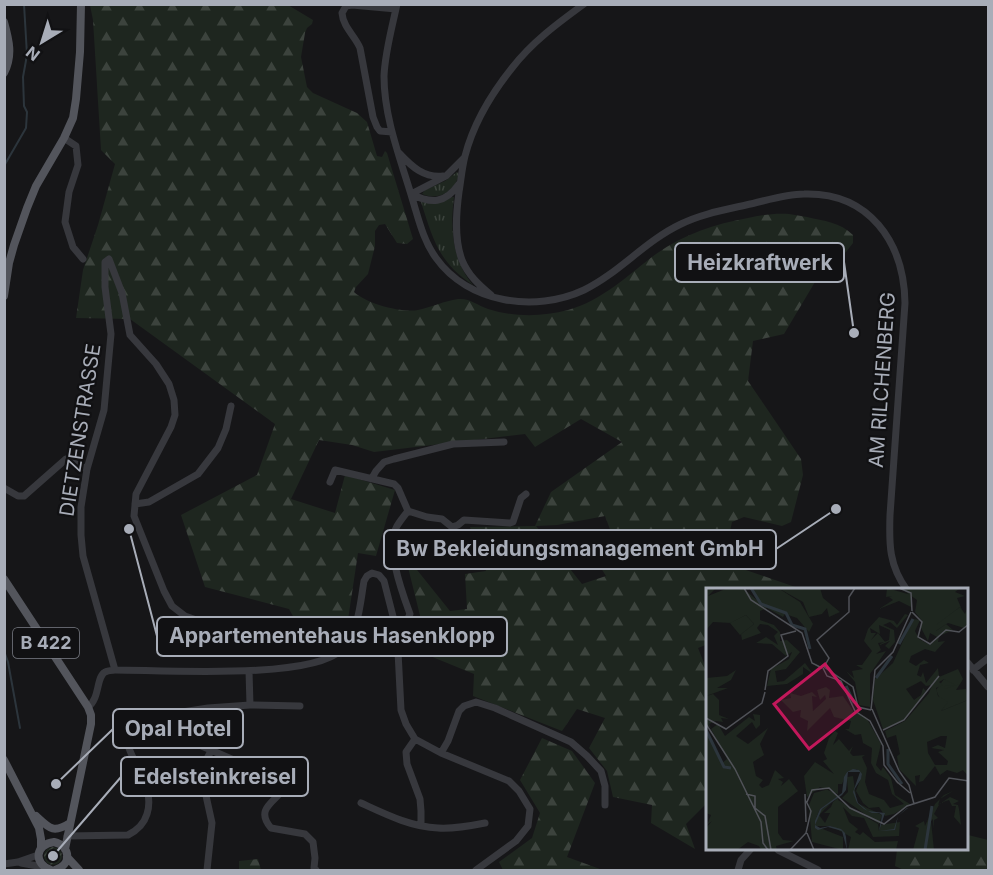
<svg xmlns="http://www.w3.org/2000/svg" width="993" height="875" viewBox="0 0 993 875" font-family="Inter,sans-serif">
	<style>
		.grass { fill: url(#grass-tufts) }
		.forest { fill: url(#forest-firs); fill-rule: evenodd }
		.garden { fill: url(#garden-furrows) }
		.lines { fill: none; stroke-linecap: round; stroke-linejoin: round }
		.stream { stroke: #2c353c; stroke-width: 2 }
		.minor { stroke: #37383d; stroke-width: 7 }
		.major { stroke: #53555c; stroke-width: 8 }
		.labels { text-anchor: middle; stroke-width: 4.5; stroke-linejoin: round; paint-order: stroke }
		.shield { fill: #111113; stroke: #7b7e86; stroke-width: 1.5 }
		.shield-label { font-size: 18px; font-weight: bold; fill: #a8adb8 }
		.street-label { font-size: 20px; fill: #a8adb8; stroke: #111113 }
		.inset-river { fill: none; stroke: #2c353c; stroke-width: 3 }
		.inset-road { fill: none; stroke: #505258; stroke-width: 1.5 }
		.view { fill: #c2185b; fill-opacity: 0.15; stroke: #c2185b; stroke-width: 3 }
		.inset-edge { fill: none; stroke: #a8adb8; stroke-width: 3 }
		.leader { fill: none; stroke: #a8adb8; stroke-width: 2 }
		.callout-dot { fill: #a8adb8; stroke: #111113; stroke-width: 2 }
		.callout { fill: #111113; stroke: #a8adb8; stroke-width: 2 }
		.callout-label { font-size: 21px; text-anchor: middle; font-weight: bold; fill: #a8adb8 }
	</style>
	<defs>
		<pattern id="grass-tufts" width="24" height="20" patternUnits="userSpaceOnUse" patternTransform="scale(1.5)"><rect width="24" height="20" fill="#1e261f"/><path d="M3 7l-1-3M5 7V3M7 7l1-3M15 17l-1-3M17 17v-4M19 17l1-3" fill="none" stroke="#3c433d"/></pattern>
		<pattern id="forest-firs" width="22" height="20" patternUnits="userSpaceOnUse" patternTransform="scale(1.5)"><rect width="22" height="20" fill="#1e261f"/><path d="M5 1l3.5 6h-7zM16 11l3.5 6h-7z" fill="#3c433d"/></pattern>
		<pattern id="garden-furrows" width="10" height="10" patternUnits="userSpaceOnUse" patternTransform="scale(1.5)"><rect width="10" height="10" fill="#1e261f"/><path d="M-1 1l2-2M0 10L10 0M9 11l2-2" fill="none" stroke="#3c433d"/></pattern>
	</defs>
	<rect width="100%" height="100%" fill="#161618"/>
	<path class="grass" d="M457,172L459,175C454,192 438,201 422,194L425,190L445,181Z
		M452,197H454C450,228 452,260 473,285C438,262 433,239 421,202C432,204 442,203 452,197Z"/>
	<path class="forest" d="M90,5H288L313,20L312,24L307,28L305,33L301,57L307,87L313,93L357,113L367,122L377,156L382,157L385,151L387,153L413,239L407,244L397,243L385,224L379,225L375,231V246L368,274L356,287L354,292C367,304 402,313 418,310C432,307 444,301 458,299C470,298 477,305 488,309C513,317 542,317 568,310C602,301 629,274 656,254C684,234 715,224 748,218C762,215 775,213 789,214C795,215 801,216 807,217C824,221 840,222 853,235V243L846,252L829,264L815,282L784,334L753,341L748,381L801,459L803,475L791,522L782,526L744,517L732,522L726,549L740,552L737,567L804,590H708V644L698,648L706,668H708V802L686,824L695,849L651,823L652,805L613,797L607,771L589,748L605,718L577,709L562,731L473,696L474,674L430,656L405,555L450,611L467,609L465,574L486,571L470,527L535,526L551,492L622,442L581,419L535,447L525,434L374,452L352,445L319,440L291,499L335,513L345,475L395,490L376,556L358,553L346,633L307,641L289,609L205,587L181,515L257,475L275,424L130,319L76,318L83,270L98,225L115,164L101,150L93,20ZM605,516L611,532L586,544L606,576L582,584L536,526L557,525Z
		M542,738L572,751L595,783L567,857L600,869V870H503L499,862L532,838L540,813L520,780Z
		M968,835L988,840V870H904L895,866L897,850H968Z
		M258,859L261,870H239V861Z"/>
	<path class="garden" d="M44 856a9 9 0 1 1 18 0a9 9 0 1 1-18 0Z"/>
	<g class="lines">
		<path class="stream" d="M4,166L26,128L27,112L24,106L23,77L27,55L24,4
			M4,651L8,662L20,728"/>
		<path class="minor" d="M397,4C392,28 385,52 384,76C384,121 403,165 415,208C420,225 425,243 436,258C468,303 535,313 584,290C619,273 645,241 681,224C701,214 724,210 746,205C765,201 785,194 804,194C869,192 904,242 905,303L890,515C889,544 889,566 907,590
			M392,132L380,131L377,127L373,117L360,48C355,36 343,27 342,13L346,6L352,5L396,9
			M64,138L76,146L78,165L69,192L65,222L73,247L83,259
			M399,153C412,167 424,178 443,176
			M411,194L446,176L464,158
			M411,194C431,204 445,204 459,184
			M491,295C479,285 468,275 462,260C454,239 456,214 459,192C461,180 462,168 465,156C473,125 492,93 512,68C532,42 558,23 584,4
			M372,478L376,471L384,462L394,459L453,444L504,442
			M330,482L335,470L394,484L398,488L408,511
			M4,488L18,496H24L66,459L87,469
			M135,504L149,502L198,474L218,448L226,429L231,406
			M408,511L427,517L442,519L452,527L458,525L464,520L510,523L513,522L521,498L526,494
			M397,632L405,625L410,614C402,592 385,547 397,526C400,521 404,516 408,511
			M968,663L988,687
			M115,670L83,556L81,535V507L87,469L104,410L111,334L105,287V262L109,259L122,293L130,335L156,364L169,384L174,400L175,415L171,427L136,494L134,516L164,591L172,606L185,616L202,622L286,625
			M973,670L988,658
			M249,671L250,705
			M88,707C100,699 96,677 105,672C106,671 114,670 115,670C161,670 311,680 341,650C359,632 360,604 364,581L367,576L372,573L379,575L384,581L397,632L401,710L406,724L415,739L441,753L509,781L519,791L530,809L528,826L516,841L476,870
			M151,724L163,715L208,708L250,705L300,706
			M415,739L406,752L407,764L420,799L421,811V825
			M441,753L448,741L459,711L464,706L476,702L495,708L571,742L587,756L601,771L605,786V805
			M361,803C385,814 411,827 438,828C453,829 470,826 485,823
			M67,836L128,835C138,830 144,824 147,814C157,782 123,757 127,731L135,725L151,724L243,764L288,778C287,780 286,786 285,787C276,802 254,808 271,828L305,834L313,842L315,858L314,868L316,870
			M778,850L818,870
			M21,863L43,867
			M4,864L18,862L38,855
			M207,870L212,823L201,773L202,768L211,751
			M738,870L741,860L750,850"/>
		<path class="major" d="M4,22C9,40 13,56 4,73
			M4,296L9,263L14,245L27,208L36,186L64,138L73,118L76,99L80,52L81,4
			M4,579L88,707L91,715V724L65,849
			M4,760L39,828L41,839V848
			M36,816C49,828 53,834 70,823
			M67,857L79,870
			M51,870C33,864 35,844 54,842C71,846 72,865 55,870"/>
	</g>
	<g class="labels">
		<rect class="shield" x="13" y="628" width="66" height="30" rx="4.5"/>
		<g class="shield-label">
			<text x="46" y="649">B 422</text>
		</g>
		<g class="street-label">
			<text transform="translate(882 380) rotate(-86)" y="7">AM RILCHENBERG</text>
			<text transform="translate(80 430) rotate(-81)" y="7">DIETZENSTRASSE</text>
		</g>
	</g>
	<g transform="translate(706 588)">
		<rect width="262" height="262" fill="#161618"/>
		<path d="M72,0H114L117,10L134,24L123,29L121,20L116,26L103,29L97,14ZM254,19L259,26L262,19V35L258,40L242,35L230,43V36ZM30,82L25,92L11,100H22L0,108V90L21,88ZM238,91L254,96L250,102L260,101L262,112L235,123L241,114L234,111L230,102Z" fill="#1e261f"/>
		<path d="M0,0H10L2,8L22,0H37L53,14L46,0H72L94,14L107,36L103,44L91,30L79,26L77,29L61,20L54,23V32L68,37L74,44V53L81,52L94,64L80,81L69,83L71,94L78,93L99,75L107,86L97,79V86L81,96L61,98L65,81L83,71L86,64L80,68L66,56L50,55L60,49L72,57L68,48L72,44L62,37L54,36L51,40L55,45L36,52L35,46L48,36L40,27L25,35L7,34L0,42ZM181,0L205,7V19L193,13L173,21L187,12L183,9L186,8L180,9ZM194,0L253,1L249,4L259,8L251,10L256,22L254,19L230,37V43L240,36L247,42L231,49L224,45L222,53L215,40L216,33L209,24L211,12ZM199,26L202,27L191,40L184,34L177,37L188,42L189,54L183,61L179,58L184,53L174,57V56L183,52L184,42L173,37L174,46L164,40L165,45H170L165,52L172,45L179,54L172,55L175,62L170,66L180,63L164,86V119L153,117L149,94L140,83L148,90L146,83L157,81L150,77H156L166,63L158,53L162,41L173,29L188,33L191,37ZM207,31L214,32L209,43L213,51L224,57L233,49L232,54L239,53L229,64L219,61L205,68L203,74L210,78L218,72L223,75L214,77L211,87L215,89L217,84L220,95L232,80L233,89L252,81L257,91L254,96L238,101L239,98L249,97L238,91L233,94L237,97L230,100L232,108L242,114L235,123L262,112V188L257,182L251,185L241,182L234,187L229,178L217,193L213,194L214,187L209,188L210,198L193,181L191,168L194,166L190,147L181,150L179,143L199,133L223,105L226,97L220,98L215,93L200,101L208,112L215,107L217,100L220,103L198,133L177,141L167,112L169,91L187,75ZM235,148H241L239,160L232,157L225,160L238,162L232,164L242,173L241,177H229L222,165L221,154ZM120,99L124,102L123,110L137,108L148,124L160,129L175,156L170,177L175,183L177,179L185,190L189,207L204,216L188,226L179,228L173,219L163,220L157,215L150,203L156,187L151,181L141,184L136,196H132V206L114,199L101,209L98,188L109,174L128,186L117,173L121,171L118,165L123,150L129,143L132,145L127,157L133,151L143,163L147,158L144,165L147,168L159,167L156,169L161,180L159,194L163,206L178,212L184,220L198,216L186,206L182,192L170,185L165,175L166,160L157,155L155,146L149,147L139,141H143L145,133L128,129L124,120L101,143L102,133L94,129L95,122L87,124L75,112L85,110L84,105L95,108L106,104L111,109L106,108L107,123L120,111L119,107L114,112L111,102ZM7,106L13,112V127L23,131L15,130L17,134L10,133L3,136L5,140L0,136V108ZM47,126L54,127V137L50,141L46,134L30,148L42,156L62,140L54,156L58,167L47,174L50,188L57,192L53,197L56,200L63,197L69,182L78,190L72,191L77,194L75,198L83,191L92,203L72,219V245L77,252L88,253L70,258L71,262H55L53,258L42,254L31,262H0V240L6,233L1,237L5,227L0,225V140L16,175L21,171L5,141L12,136L19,148L43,129L49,133ZM147,188L151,215L176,227L173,236L136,210L142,204L141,189ZM123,201L133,208L114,221L110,230L116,221L126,214L113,227L119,235L124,225H118L125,219L127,214L133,209L132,212L172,236L173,243L174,237L194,234L193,248L167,249L158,230L146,228L137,219L143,234L152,241L149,244L154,247L157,244L169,254L192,253L190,262H142L145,249L125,238H109L137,249V262L106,254L103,217L108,205ZM247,203L234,211L232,217L244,209L253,213L247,216L252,217L253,221L255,237L248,229L250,218H246L243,212L234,215L228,226L232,230L228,232L227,241V231L225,233L228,262H207L213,240L209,238L218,233L219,238L229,216L238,207Z" fill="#1e261f" fill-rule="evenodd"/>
		<path d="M40,27L48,36L34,47L24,35Z" fill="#1e261f"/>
		<path d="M147,181L153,182L156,186L155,191L148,202L152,215L162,223L179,225L173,243L188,241L192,228L201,220H202L192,228L189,242L173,243L176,227L173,225H166L158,221L151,215L147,204L154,184H142L140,202L136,207L116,221L109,237L114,240L124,238L135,241L139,245L140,249L141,262L136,243L122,239L112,242L109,240V233L114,221L136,205L138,189L141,184Z" fill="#2c353c"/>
		<path class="inset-river" d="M45,0L55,16L80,25L86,37L99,41L104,61M193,56L207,31M170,90L186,68M140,98L148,115M0,142L18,179L25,180M182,161V176L196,196M219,262L226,218"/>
		<path class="inset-road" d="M38,0L45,12L96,45L106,75L116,80M193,0L205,5L206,23M206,24L216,34L212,49L224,56L240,42L253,44L263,36M118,79L123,70L111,52L143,24V9L149,0M118,79L147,99L152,119L165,122M117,80L121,88L135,93L149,123L164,133L177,158L178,177L192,195M59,102L62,83L82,68L75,47L90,43M166,121L193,183L203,197L208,216M165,122L169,82L187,64L205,24M0,130L20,141L56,115L59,104M0,136L29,181L55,234L57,255L62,262M177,142L198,132L233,88M190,193L204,205M40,206L49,208V220L59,228L65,262M99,206L100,234M101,214L106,202L123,200L144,220L178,236L201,218L229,209L243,190L263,193M101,245L108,262M84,262L100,245L105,223L100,213"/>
		<path class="view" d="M119,76L154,121L103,161L68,116Z"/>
		<rect width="262" height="262" class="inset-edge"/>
	</g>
	<path class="leader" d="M854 333L844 262M836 509L776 549M129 529L157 636M56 784L113 729M53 856L121 777"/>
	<g class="callout-dot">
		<circle cx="854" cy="333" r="6"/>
		<circle cx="836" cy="509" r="6"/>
		<circle cx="129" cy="529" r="6"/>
		<circle cx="56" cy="784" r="6"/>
		<circle cx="53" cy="856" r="6"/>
	</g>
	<g class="callout">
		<rect x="675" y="243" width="169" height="39" rx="6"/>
		<rect x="384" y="530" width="392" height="39" rx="6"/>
		<rect x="157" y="617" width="350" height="39" rx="6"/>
		<rect x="113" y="709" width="130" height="39" rx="6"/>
		<rect x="121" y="757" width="187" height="39" rx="6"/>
	</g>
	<g class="callout-label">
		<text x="760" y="270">Heizkraftwerk</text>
		<text x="580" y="556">Bw Bekleidungsmanagement GmbH</text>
		<text x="332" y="643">Appartementehaus Hasenklopp</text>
		<text x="178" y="736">Opal Hotel</text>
		<text x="215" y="784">Edelsteinkreisel</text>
	</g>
	<rect width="993" height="875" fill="none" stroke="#a8adb8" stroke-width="12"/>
	<g transform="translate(42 42) rotate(218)" stroke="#111113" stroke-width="4.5" paint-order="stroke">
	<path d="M0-4.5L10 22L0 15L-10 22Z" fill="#a8adb8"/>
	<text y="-9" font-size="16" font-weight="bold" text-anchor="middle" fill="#a8adb8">N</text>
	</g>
</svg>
